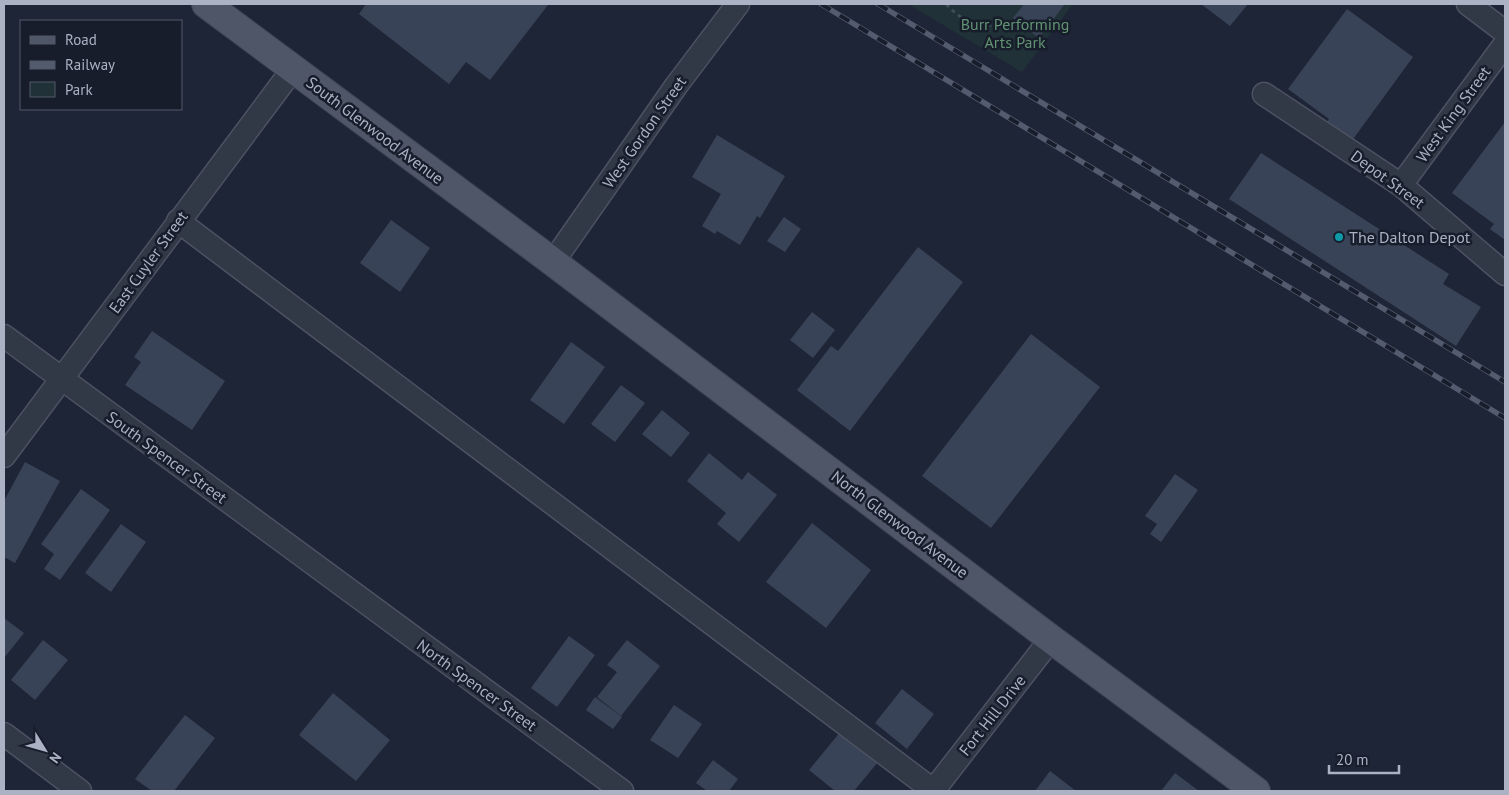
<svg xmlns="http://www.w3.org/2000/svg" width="1509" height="795" viewBox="0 0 1509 795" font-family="'PT Sans',sans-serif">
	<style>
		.green { fill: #203237 }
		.building { fill: #394357 }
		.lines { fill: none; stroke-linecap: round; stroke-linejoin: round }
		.minor-casing { stroke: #4c5262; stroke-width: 25 }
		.primary-casing { stroke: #3b4150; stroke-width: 30 }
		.path { stroke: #3d4f54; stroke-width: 3; stroke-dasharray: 4 4; stroke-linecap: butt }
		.minor { stroke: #313846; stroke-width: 22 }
		.primary { stroke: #4f5667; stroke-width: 28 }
		.rail-casing { stroke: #535b6e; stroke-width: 5.5 }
		.rail { stroke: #171d2b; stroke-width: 4; stroke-dasharray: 11; stroke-linecap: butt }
		.culture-dot { fill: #0f9aa8; stroke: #171d2b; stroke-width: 2 }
		.labels { text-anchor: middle; stroke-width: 5; stroke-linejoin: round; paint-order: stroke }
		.park-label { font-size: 16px; fill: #629473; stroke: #171d2b }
		.street-label { font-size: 16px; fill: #abb2c4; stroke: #171d2b }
		.poi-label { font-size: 16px; fill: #abb2c4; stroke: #171d2b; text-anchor: start }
	</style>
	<rect width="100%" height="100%" fill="#1e2536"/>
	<path class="green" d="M908,4H1073L1022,72Z"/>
	<path class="building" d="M366,4H547L548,5L490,80L466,62L449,84L359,14Z
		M1024,4H1065L1039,38L1013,18Z
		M1201,4H1248L1230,26Z
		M1347,9L1413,57L1351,142L1326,124L1329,119L1288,89Z
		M1505,122V240L1490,229L1494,224L1452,193Z
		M717,135L785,176L760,218L757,216L740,245L717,231L715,234L702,226L721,194L692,177Z
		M1261,153L1449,274L1443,284L1481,307L1456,346L1229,199Z
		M784,217L801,229L785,252L767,241Z
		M391,220L430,248L400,292L360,263Z
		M918,247L963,282L850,431L797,390L831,346L838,351Z
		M812,312L835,330L813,358L790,340Z
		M152,331L225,381L192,430L125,385L141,362L134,357Z
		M1031,334L1100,387L991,528L922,476Z
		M571,342L605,367L564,424L530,400Z
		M621,385L645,403L615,442L591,424Z
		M662,410L690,433L671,457L642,434Z
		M709,453L742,480L748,472L777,495L739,542L717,524L726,513L687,481Z
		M25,462L60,481L15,563L4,557V501Z
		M1175,474L1198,490L1161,542L1150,534L1157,524L1145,516Z
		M81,489L110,510L60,580L44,569L54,554L41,544Z
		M812,523L871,570L826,628L766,582Z
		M121,524L146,542L111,592L85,573Z
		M4,618L24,633L4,658Z
		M569,636L595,655L557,707L531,688Z
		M43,640L68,660L35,700L11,680Z
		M627,640L660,666L621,716L597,697L617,672L607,665Z
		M902,689L934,714L907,749L875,723Z
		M333,693L390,740L356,781L299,735Z
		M595,697L622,717L613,729L586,710Z
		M674,705L702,724L678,758L650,740Z
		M185,715L215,738L174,791H152L135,779Z
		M841,731L878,762L854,791H835L809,770Z
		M713,760L738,779L729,791H707L696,783Z
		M1050,771L1076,791H1035Z
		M1175,773L1199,791H1161Z"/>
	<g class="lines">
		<g class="minor-casing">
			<path id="minor" d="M1468,4L1505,32
				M1264,94L1401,185L1505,274
				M1401,185L1505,44
				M178,221L934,791
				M553,262L676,86L738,4
				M4,336L622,791
				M4,456L293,69
				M4,734L80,791
				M933,791L1051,639"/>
		</g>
		<g class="primary-casing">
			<path id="primary" d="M206,4L545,256L1051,639L1256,791"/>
		</g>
		<path class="path" d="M946,4C969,28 984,28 1016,22"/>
		<use href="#minor" class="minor"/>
		<use href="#primary" class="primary"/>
		<g class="rail-casing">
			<path id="rail" d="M821,4L1505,418
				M878,4L1505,382"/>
		</g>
		<use href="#rail" class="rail"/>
	</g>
	<circle class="culture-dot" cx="1339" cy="237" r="5"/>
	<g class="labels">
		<g class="park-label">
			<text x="1015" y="30">Burr Performing<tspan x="1015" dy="18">Arts Park</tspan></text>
		</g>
		<g class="street-label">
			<text transform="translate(1453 114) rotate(-54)" y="6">West King Street</text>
			<text transform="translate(375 130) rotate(37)" y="6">South Glenwood Avenue</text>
			<text transform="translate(644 132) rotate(-55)" y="6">West Gordon Street</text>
			<text transform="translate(1388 179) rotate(36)" y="6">Depot Street</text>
			<text transform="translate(148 262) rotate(-54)" y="6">East Cuyler Street</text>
			<text transform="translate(167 457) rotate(36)" y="6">South Spencer Street</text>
			<text transform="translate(900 524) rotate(37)" y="6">North Glenwood Avenue</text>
			<text transform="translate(477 685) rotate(36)" y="6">North Spencer Street</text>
			<text transform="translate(992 715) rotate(-52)" y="6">Fort Hill Drive</text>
		</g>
		<g class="poi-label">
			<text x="1349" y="243">The Dalton Depot</text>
		</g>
	</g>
	<rect width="1509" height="795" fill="none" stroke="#abb2c4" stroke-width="10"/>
	<rect x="20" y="20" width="162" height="90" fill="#171d2b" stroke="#525968"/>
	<rect x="30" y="36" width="25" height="8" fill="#4f5667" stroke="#525968"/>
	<text x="65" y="45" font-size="15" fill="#abb2c4">Road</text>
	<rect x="30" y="61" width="25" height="8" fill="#535b6e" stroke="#525968"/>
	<text x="65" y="70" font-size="15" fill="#abb2c4">Railway</text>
	<rect x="30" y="82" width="25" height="15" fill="#203237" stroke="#525968"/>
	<text x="65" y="95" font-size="15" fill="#abb2c4">Park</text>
	<g transform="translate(45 750) rotate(127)" stroke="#171d2b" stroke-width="4" paint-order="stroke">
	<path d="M0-4L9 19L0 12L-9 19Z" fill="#abb2c4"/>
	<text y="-8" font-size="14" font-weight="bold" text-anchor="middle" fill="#abb2c4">N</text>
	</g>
	<path d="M1329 765v8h70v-8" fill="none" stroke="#abb2c4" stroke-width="2.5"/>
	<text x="1336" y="765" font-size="15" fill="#abb2c4" stroke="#171d2b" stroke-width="4" paint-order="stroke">20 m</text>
</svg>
